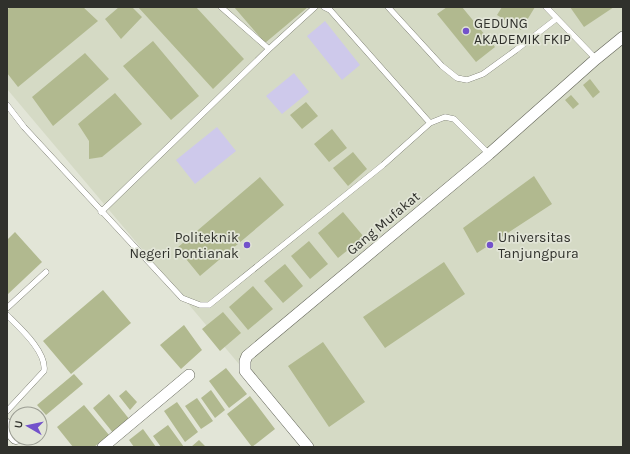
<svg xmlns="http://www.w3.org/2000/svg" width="630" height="454" viewBox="0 0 630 454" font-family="Karla,sans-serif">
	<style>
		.built { fill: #d5dac5 }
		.green { fill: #cec9eb }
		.building { fill: #b1b98f }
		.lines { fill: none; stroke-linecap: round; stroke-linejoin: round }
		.service-casing { stroke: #606256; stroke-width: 6 }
		.minor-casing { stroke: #606256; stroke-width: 12 }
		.tertiary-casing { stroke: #606256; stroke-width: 15 }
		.service { stroke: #fff; stroke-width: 5.5 }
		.minor { stroke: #fff; stroke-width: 11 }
		.tertiary { stroke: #fff; stroke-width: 14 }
		.poi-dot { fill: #7352cb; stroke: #e2e5d7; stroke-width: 1.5 }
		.labels { text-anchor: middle; stroke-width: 3.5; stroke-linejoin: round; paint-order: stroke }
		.poi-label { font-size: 14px; fill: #30312c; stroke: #e2e5d7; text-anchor: start }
		.street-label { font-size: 14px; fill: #30312c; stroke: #e2e5d7 }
	</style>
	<rect width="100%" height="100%" fill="#e2e5d7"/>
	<path class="built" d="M7,7H623V447H309L7,89Z"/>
	<path class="green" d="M325,21L360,65L342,80L307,36Z
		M294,73L309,92L282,114L266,96Z
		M217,127L236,151L195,184L176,160Z"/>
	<path class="building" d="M10,7H83L98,21L18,87L7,73V10Z
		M119,7H132L142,17L121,39L105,19Z
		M138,7H196L244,59L213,89Z
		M234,7H308L265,43Z
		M447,7H462L495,47L476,62L437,14Z
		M502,7H535L521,30L497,15Z
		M570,7H614L584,27Z
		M153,41L199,96L171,120L123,66Z
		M85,53L109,79L53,126L32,97Z
		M590,79L600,92L593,98L583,85Z
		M115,93L142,124L102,157L89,159V141L78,124Z
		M571,95L579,104L573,109L565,100Z
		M306,102L318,116L302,129L290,115Z
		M332,129L347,148L329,162L314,144Z
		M353,152L367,169L348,186L333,168Z
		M534,176L552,204L477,253L463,228Z
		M260,177L284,205L200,276L177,248Z
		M343,212L364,237L338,258L318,233Z
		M15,232L42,262L7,295V240Z
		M309,241L328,264L310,279L291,256Z
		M444,262L465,294L385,348L363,317Z
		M285,264L303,286L283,303L264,281Z
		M253,286L273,309L248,330L229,307Z
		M103,290L131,323L71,374L43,341Z
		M223,312L241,333L220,351L202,329Z
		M184,325L202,350L181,369L160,345Z
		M323,342L365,402L329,427L288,366Z
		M226,368L247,394L229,408L209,381Z
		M74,374L83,384L46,415L37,405Z
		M126,390L137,402L130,410L119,396Z
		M211,390L225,410L215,418L201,398Z
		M109,394L130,420L114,434L93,408Z
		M250,396L275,429L252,447L227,414Z
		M197,398L213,421L201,429L185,406Z
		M177,402L198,432L185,442L164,411Z
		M84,405L109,435L94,447H73L57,427Z
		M168,425L184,447H161L153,436Z
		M143,429L156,447H134L129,440Z
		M199,440L206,447H191Z"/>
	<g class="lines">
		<g class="service-casing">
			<path id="service" d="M221,7L269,49L315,7
				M324,7L330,10L430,123
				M388,7L442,66L457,78L467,80L483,74L516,50L556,19
				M546,7L596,59
				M7,105L24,127L182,298L200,305H209L383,165L430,123L445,117L454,119L489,154
				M101,212L269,49
				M7,308L46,272
				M7,315C20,328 47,352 44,371L7,411"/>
		</g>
		<g class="minor-casing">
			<path id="minor" d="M103,447L189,375
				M308,447L245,371V361L247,356L489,154L596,59L623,37"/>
		</g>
		<g class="tertiary-casing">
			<path id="tertiary" d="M7,426L16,437"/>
		</g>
		<use href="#service" class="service"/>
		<use href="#minor" class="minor"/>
		<use href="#tertiary" class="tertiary"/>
	</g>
	<g class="poi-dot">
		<circle cx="466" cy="31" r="4"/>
		<circle cx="247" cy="245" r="4"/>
		<circle cx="490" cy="245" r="4"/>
	</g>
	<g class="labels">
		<g class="poi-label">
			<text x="474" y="28">GEDUNG<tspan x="474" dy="16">AKADEMIK FKIP</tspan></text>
			<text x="239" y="242" text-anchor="end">Politeknik<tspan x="239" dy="16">Negeri Pontianak</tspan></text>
			<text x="498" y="242">Universitas<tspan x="498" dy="16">Tanjungpura</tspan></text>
		</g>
		<g class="street-label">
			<text transform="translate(383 223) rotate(-40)" y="5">Gang Mufakat</text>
		</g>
	</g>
	<rect width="630" height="454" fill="none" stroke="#30312c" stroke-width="16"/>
	<g transform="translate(28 426) rotate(279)"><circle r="19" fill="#e2e5d7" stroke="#9b9d93"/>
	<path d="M0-3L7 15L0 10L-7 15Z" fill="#7352cb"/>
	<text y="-6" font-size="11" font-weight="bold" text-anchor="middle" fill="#30312c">U</text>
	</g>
</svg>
